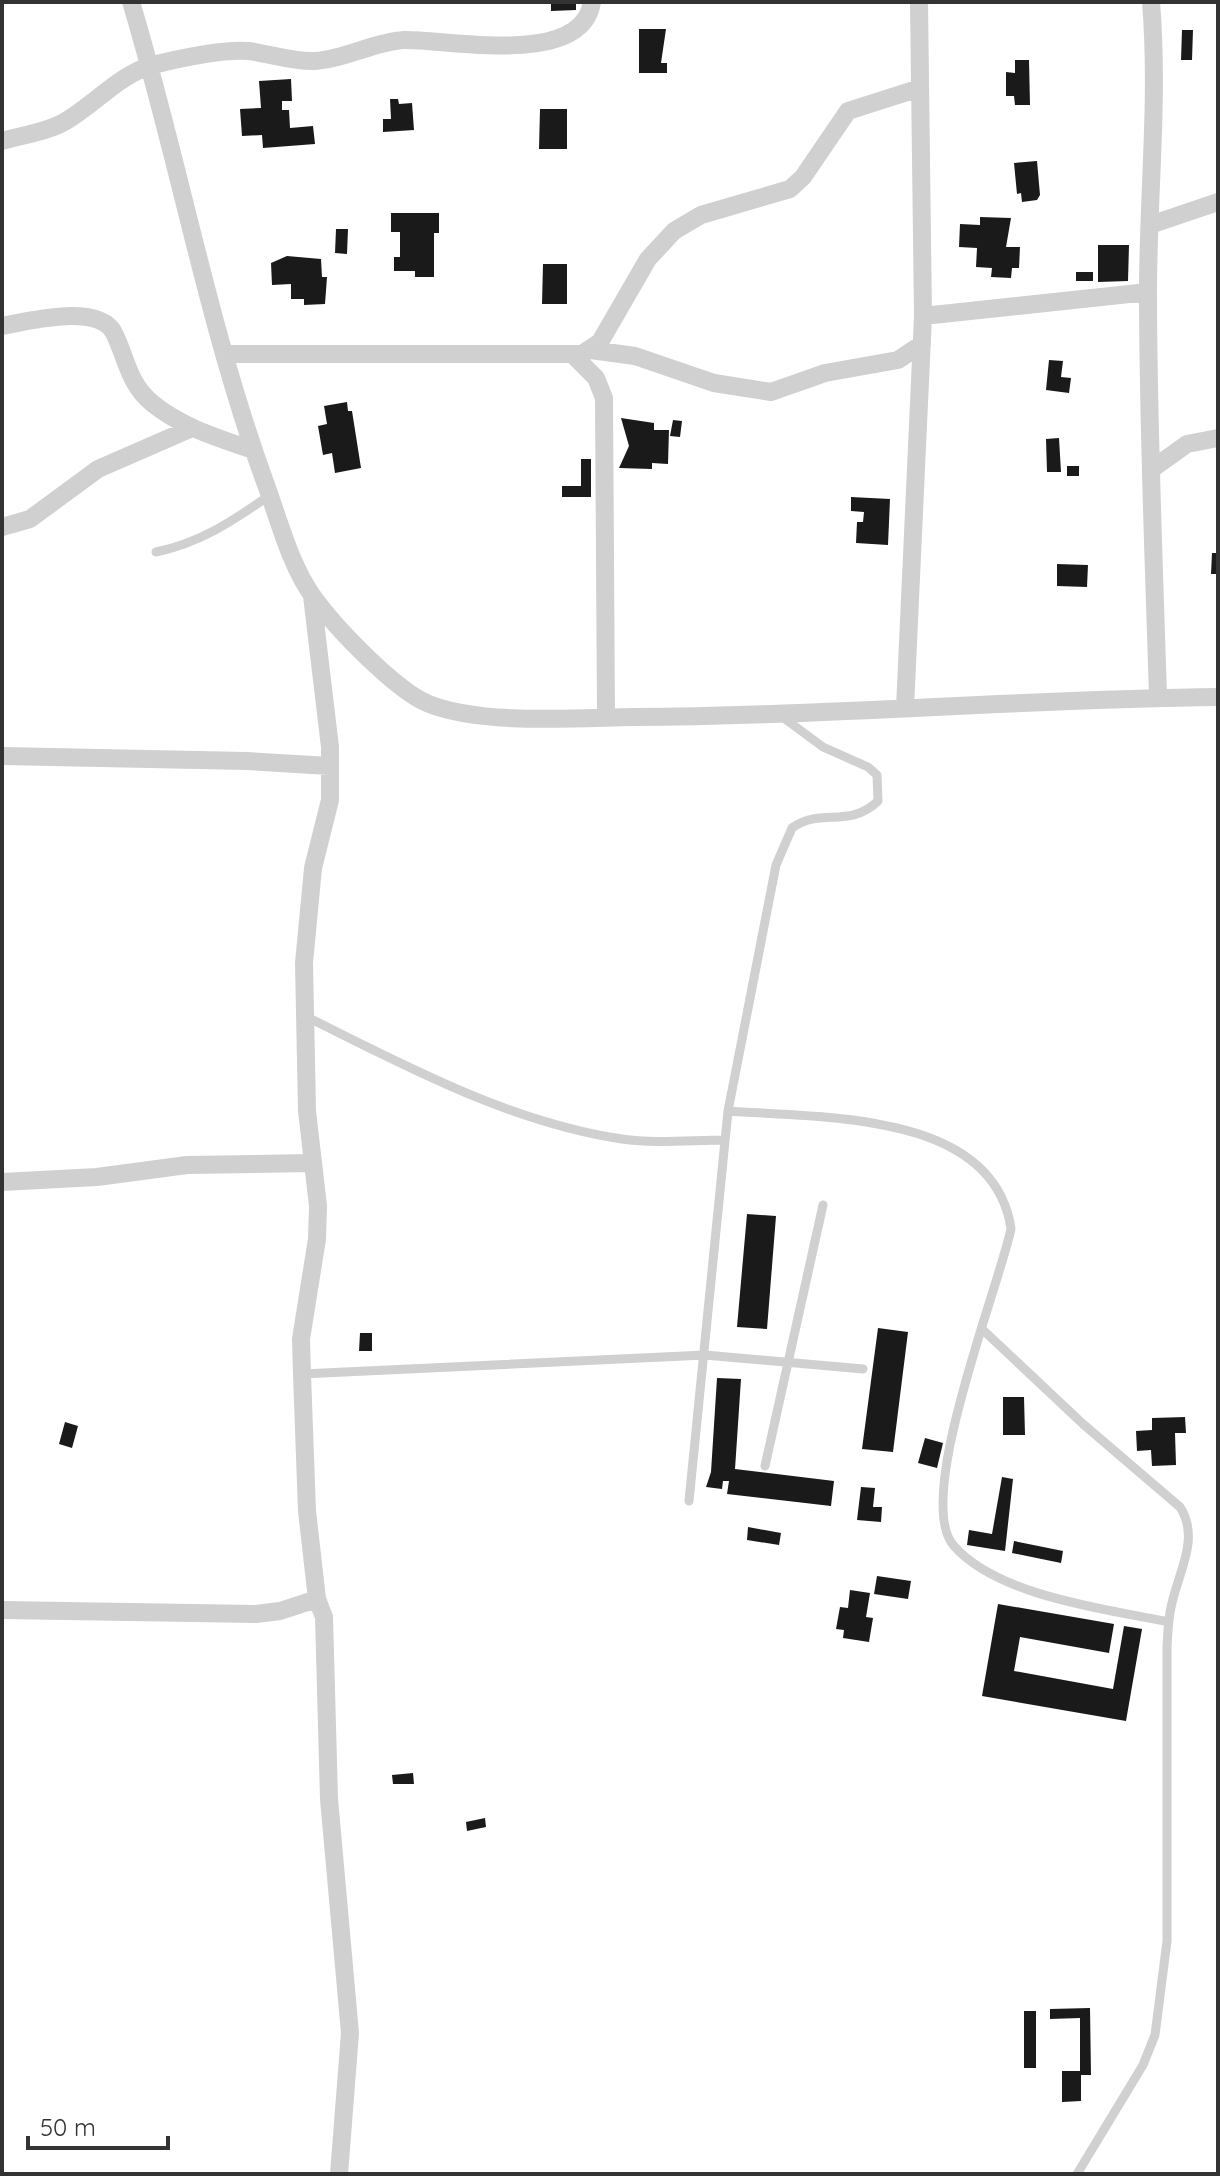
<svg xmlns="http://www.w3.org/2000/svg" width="1220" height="2176" viewBox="0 0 1220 2176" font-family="Quicksand,sans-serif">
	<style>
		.building { fill: #1a1a1a }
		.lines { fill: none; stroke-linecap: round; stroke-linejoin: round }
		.lane { stroke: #d0d0d0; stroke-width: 9 }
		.street { stroke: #d0d0d0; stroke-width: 18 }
	</style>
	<rect width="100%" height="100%" fill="#fff"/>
	<path class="building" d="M551,2H576V10L551,11Z
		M639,29H666L661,63H667V73H639Z
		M1182,30H1193L1192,60H1181Z
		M1015,60H1029L1030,105H1015L1014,96H1006V72L1015,73Z
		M291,79L292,101H282V110H289L290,128L313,126L315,144L263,148L262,135L242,136L240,109L261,108L259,81Z
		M390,99H398L399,104L412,103L414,130L383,132V119H391Z
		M540,109H567V149H539Z
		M1037,161L1040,195L1037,200L1022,202L1021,193L1017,194L1014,163Z
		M391,213H439V233H434V277H415V271H394V257H400V232H391Z
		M980,217L1011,218L1006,247H1020L1019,268H1012L1011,278L991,277L992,268L976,267L977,248L959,247L960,224L980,225Z
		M336,229H348L347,254L335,253Z
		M1098,245H1129L1128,281L1098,282Z
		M287,256L321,259L322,277H327L325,304L304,305V299H291V284L272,285L271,263Z
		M543,264H567V304H542Z
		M1076,272H1093V281H1076Z
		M1049,360L1063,361L1061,377L1071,378L1069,393L1046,390Z
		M347,402L348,411H352L361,468L335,473L332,453L323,455L318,426L327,424L324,406Z
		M621,418L654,423V430H669L668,464L652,463V469L619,468L629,446Z
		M673,420L682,421L680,437L670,436Z
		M1059,438L1061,472H1047L1046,439Z
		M581,459H591V497H562V486H581Z
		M1067,466H1079V476H1067Z
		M851,497L890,499L888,545L856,543L857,522H863L864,512L851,511Z
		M1212,553H1218V574H1211Z
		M1057,564L1088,565L1087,587L1057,586Z
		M747,1214L776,1216L767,1329L737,1327Z
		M878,1328L908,1332L893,1452L862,1449Z
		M360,1333H372V1351H359Z
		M717,1378L741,1379L735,1469L834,1481L831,1506L727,1494L729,1481H723L722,1489L706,1487L711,1472Z
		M1003,1397H1024L1025,1435H1003Z
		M1185,1417L1186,1433H1175L1176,1465L1152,1466L1151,1450L1137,1451L1136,1431L1152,1430V1418Z
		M65,1422L78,1426L72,1448L59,1444Z
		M925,1438L943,1443L937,1468L918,1463Z
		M1002,1477L1013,1479L1005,1551L967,1545L969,1530L992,1534Z
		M861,1487L875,1488L873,1507H882L881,1522L857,1520Z
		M748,1527L781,1533L779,1545L747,1540Z
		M1014,1541L1063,1551L1061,1563L1012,1553Z
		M877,1576L911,1581L908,1599L874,1594Z
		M850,1590L870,1593L866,1617L873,1618L869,1642L843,1638L844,1630L836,1629L840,1607L848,1608Z
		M998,1604L1114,1624L1109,1653L1020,1637L1014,1671L1113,1689L1124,1626L1142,1629L1126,1721L982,1696Z
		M413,1773L414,1784H393L392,1775Z
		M485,1818L486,1827L467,1831L466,1822Z
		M1090,2008L1091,2075H1081V2101L1062,2102V2071H1080V2018L1050,2019V2009Z
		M1024,2011H1036V2068H1024Z"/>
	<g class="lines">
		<path class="lane" d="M156,552C200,543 233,521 270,495
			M305,1016C406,1066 509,1122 622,1139C655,1144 692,1140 725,1140
			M728,1111C819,1118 994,1110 1011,1229C998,1290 913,1501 954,1546C998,1596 1105,1609 1169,1622
			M982,1329L1083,1424L1180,1507C1200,1538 1179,1571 1172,1603C1168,1618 1168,1632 1167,1647V1941L1155,2035L1143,2065L1077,2174
			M302,1374L705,1355L863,1369
			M765,1466L823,1205
			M689,1501L728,1111L776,865L792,828C821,807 849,829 878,801L877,775L868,767L823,747L781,716"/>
		<path class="street" d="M131,2C179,161 208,326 265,482C279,520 290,565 314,598C336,628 396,691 429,704C482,725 576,718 633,717C828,716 1023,699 1218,697
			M1151,2C1159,99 1148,195 1148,292C1148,427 1154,562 1158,697
			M2,141C22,135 48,132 66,121C95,104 120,74 153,65C181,58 221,49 249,51C271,54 293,62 315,61C346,59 373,42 404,40C449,39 582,68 592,2
			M1150,225L1218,202
			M923,316L1148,292
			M2,326C27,321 99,303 114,333C127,359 128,383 152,403C181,427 218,438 253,450
			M591,350L635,356L714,383L771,392L825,373L898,360L922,344
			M224,354H582L600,342L648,259L674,231L701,215L790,189L803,177L848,111L920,88
			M574,356L596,378L604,398L606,717
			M1152,469L1187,444L1218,438
			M2,527L30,519L98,469L192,428
			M312,596L330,747V800L313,868L304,963L307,1111L318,1206L317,1239L301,1339L302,1374L307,1511L317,1599L324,1617L329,1799L350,2033L339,2174
			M905,708L923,316L919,2
			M2,756L247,761L329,766
			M2,1182L97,1177L187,1165L310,1163
			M2,1610L256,1614L280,1611L317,1599"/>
	</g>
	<rect width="1220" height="2176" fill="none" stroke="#333333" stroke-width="8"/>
	<path d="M28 2136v12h140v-12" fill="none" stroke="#333333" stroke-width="4"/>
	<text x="40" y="2136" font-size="24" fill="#333333" stroke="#ffffff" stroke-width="6" paint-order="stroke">50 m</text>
</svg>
